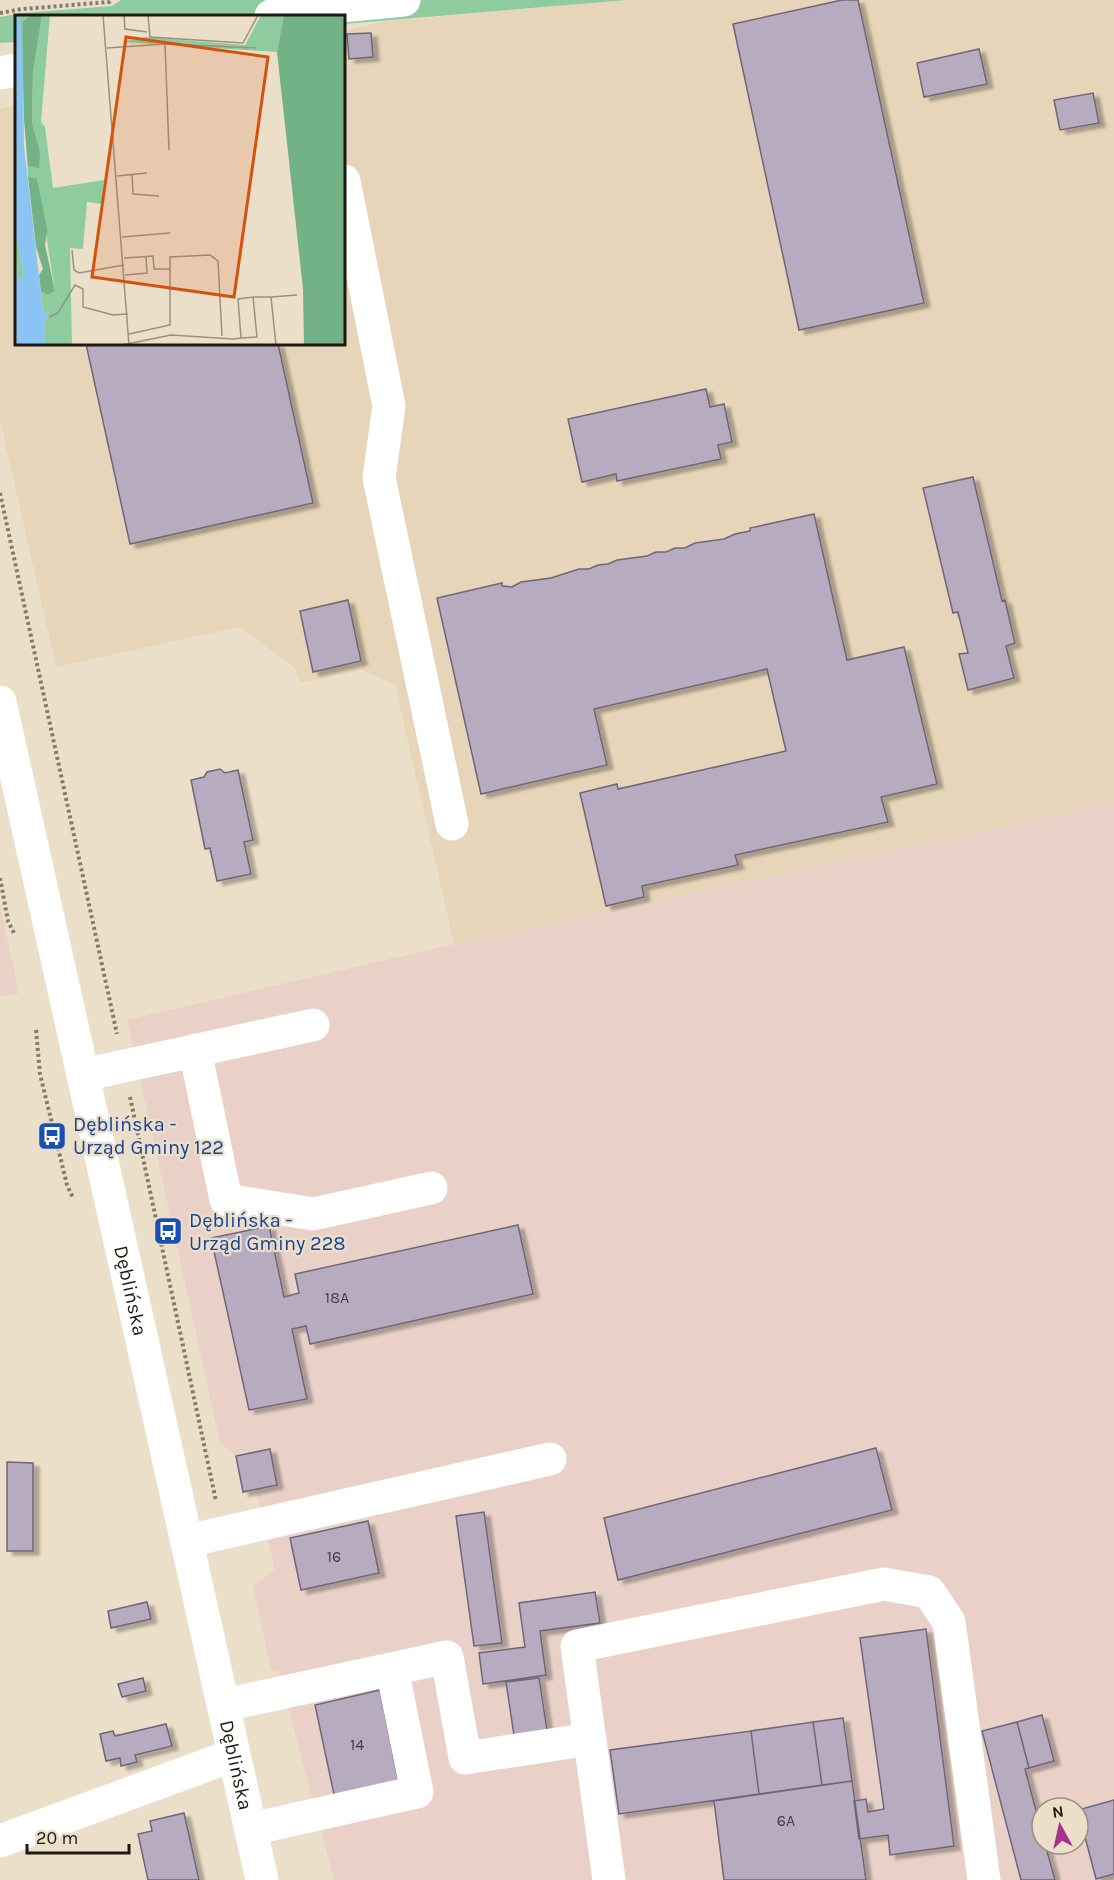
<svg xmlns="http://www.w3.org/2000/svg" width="1114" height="1880" viewBox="0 0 1114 1880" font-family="Karla,sans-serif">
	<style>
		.commercial { fill: #e9d1c8; fill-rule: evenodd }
		.built { fill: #e6d5b8 }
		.green { fill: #8ecca0 }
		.building { fill: #b7abc0; stroke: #706578; stroke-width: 1.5; filter: url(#shadow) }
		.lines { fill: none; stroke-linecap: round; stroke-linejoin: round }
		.path { stroke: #847b6c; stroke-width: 4; stroke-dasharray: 3 3; stroke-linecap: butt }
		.minor { stroke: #fff; stroke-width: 33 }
		.major { stroke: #fff; stroke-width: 33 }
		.labels { text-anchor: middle; stroke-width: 4.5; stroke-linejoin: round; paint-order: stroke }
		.number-label { font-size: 16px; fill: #443e3d }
		.transit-label { font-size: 20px; fill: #164399; stroke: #ecdfc9; text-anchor: start }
		.street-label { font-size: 20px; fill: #1e1911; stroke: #ecdfc9 }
		.inset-road { fill: none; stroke: #9a907f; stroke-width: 1.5 }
		.view { fill: #d4530c; fill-opacity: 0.15; stroke: #d4530c; stroke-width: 3 }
		.inset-edge { fill: none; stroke: #1e1911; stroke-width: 3 }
	</style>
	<defs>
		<filter id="shadow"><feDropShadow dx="6" dy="4" stdDeviation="1.5" flood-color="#0004"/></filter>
	</defs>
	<rect width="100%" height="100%" fill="#ecdfc9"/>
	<path class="commercial" d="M1114,802V1880H334L278,1670L271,1671L253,1586L275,1570L256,1490L243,1492L236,1456L220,1443L127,1020L454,944ZM1042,1808H1078V1844H1042Z
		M0,905L19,993L0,997Z"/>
	<path class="built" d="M627,0H1114V802L454,944L395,685L362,670L300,683L294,667L239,627L56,667L0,420V109L16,105V344H344V31L380,22Z"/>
	<path class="green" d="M121,0H627L344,24V16H16V42L0,43V17L22,13L112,6Z"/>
	<path class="building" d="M842,0H858L924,303L799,330L733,24Z
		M371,33L373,57L349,59L347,34Z
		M979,49L987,84L924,97L917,63Z
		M1093,93L1099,123L1060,130L1054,100Z
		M86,344H278L313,503L130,544Z
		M706,389L710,407L724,404L732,442L718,445L721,459L617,481L616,474L582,482L568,419Z
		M973,477L1002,601L1005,600L1015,643L1006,646L1014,678L968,690L959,654L968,653L958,612L953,613L923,488Z
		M814,514L847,660L904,647L937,784L881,797L888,822L735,855L738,865L642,886L644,897L606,906L580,793L617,784L618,789L786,751L767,669L594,709L607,765L481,794L437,598L502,583V586L512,587L521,582L551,578L579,569H589L598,565L608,564L617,560L647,556L656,552H666L675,548H685L695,543L724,539L735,534L750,531V528Z
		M348,600L361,661L313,672L300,611Z
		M220,769L225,773L238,770L253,840L244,842L251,874L217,881L210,848L205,849L191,780L204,777L207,772Z
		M518,1225L533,1294L310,1344L306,1326L292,1329L307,1399L249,1410L211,1238L269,1226L284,1297L299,1293L295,1274Z
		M876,1448L892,1510L618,1580L604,1518Z
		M270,1449L277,1485L243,1492L236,1456Z
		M7,1462L33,1463V1551H7Z
		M484,1512L502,1643L474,1646L456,1516Z
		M368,1521L379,1573L301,1590L290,1538Z
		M595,1592L600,1623L540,1631L546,1675L483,1684L479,1653L525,1647L519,1603Z
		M147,1602L151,1619L111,1628L108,1611Z
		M926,1629L954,1846L890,1855L888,1835L859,1839L854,1801L866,1799L868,1812L884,1809L860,1638Z
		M143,1678L146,1691L122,1697L118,1684Z
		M539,1678L548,1737L515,1742L506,1682Z
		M380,1690L399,1784L335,1799L315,1705Z
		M1042,1715L1054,1761L1029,1768L1017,1722Z
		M843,1718L852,1781L822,1785L813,1722Z
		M813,1722L822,1785L759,1794L751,1731Z
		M1017,1722L1029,1768L1025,1769L1042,1833V1844H1045L1055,1880H1021L982,1731Z
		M166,1724L172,1746L135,1755L137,1762L121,1766L120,1758L106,1761L100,1734L113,1731L115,1736Z
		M751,1731L759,1794L619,1814L610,1750Z
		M852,1781L866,1880H724L714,1801Z
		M1114,1800V1874L1096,1879L1078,1810Z
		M184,1813L199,1880H148L138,1834L152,1831L150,1821Z"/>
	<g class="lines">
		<path class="path" d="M0,13L22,9L109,2L111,0
			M0,493L117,1034
			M0,878L8,921L14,933
			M36,1030L40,1074L67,1185L73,1198
			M130,1097L216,1501"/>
		<path class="minor" d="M271,16L310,9L404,0
			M0,73L16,70
			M344,181L389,406L379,478L452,824
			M195,1050L226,1200L313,1214L431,1188
			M83,1075L313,1025
			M187,1541L550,1459
			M224,1705L447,1657L465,1758L590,1739
			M251,1829L417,1792L392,1669
			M0,1841L234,1755
			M609,1880L577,1646L884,1584L929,1592L949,1622L984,1880"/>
		<path class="major" id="s1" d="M0,702L262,1880"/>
	</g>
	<defs>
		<g id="bus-square" transform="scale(1.5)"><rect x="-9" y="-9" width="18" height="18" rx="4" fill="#1a4fb4" stroke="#ecdfc9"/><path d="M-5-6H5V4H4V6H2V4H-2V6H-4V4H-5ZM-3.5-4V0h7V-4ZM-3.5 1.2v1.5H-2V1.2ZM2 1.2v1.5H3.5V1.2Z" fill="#fff"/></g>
	</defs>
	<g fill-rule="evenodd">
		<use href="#bus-square" x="52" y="1136"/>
		<use href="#bus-square" x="168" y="1231"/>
	</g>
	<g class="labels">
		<g class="number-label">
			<text x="337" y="1303">18A</text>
			<text x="334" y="1562">16</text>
			<text x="357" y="1750">14</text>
			<text x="786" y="1826">6A</text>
		</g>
		<g class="transit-label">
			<text x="73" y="1131">Dęblińska -<tspan x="73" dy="23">Urząd Gminy 122</tspan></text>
			<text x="189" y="1227">Dęblińska -<tspan x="189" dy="23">Urząd Gminy 228</tspan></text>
		</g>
		<g class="street-label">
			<text dy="7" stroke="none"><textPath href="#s1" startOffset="603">Dęblińska</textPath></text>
			<text dy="7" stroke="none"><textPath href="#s1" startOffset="1089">Dęblińska</textPath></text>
		</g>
	</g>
	<g transform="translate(15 15)">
		<rect width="330" height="330" fill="#ecdfc9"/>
		<path d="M4,0H16L7,7L13,151L25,137L17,107L18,58L27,0H35L26,107L30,112L38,173L89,165L86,189L72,187L68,234L55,233L57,330H30L29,306L34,302L28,296L26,277L33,280L40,276L22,163L13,162ZM246,0H269L262,37L107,27L131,22L230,30ZM0,214L4,230L9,263L4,264L0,245Z" fill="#8ecca0"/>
		<path d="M16,0H27L18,58L17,107L25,137L24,153L13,151L9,105L7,7ZM269,0H330V330H289L288,274L262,37ZM13,162L22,163L32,215L30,230L40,276L33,280L26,277L24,260L28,254L21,232Z" fill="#73b286"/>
		<path d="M0,0H4L7,17L9,132L28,296L34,302L29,306L30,330H0V245L4,264L9,263L0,214Z" fill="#8ac4f4"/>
		<path class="inset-road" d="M88,0L114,330M109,0L110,14L132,17M133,0L135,22L228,28L243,0M150,29L154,135M92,33L150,29L241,33M117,159L118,179L144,181M102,161L132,158M107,222L155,218M57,235L59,255L64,258L109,250M109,243L138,241L139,254H155M110,260L132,258L131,242M238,282H256L261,330M256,282L282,280M34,302L43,298L60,270L68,274V292L98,300L113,299M114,319L155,310V242L195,240L203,246L207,321M107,330L156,320L218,324L226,323L242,322L238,282L223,284L226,323"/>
		<path class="view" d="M111,22L253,42L219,282L77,262Z"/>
		<rect width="330" height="330" class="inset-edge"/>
	</g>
	<g transform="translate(1060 1826) rotate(352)"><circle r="28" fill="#ecdfc9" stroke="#9a907f" stroke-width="1.5"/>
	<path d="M0-4.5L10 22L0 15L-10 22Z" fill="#a4328e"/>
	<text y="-9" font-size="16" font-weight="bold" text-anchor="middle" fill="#1e1911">N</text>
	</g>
	<path d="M27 1844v9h102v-9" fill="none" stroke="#1e1911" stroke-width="3"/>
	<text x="36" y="1844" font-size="18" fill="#1e1911" stroke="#ecdfc9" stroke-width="4.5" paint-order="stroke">20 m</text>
</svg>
